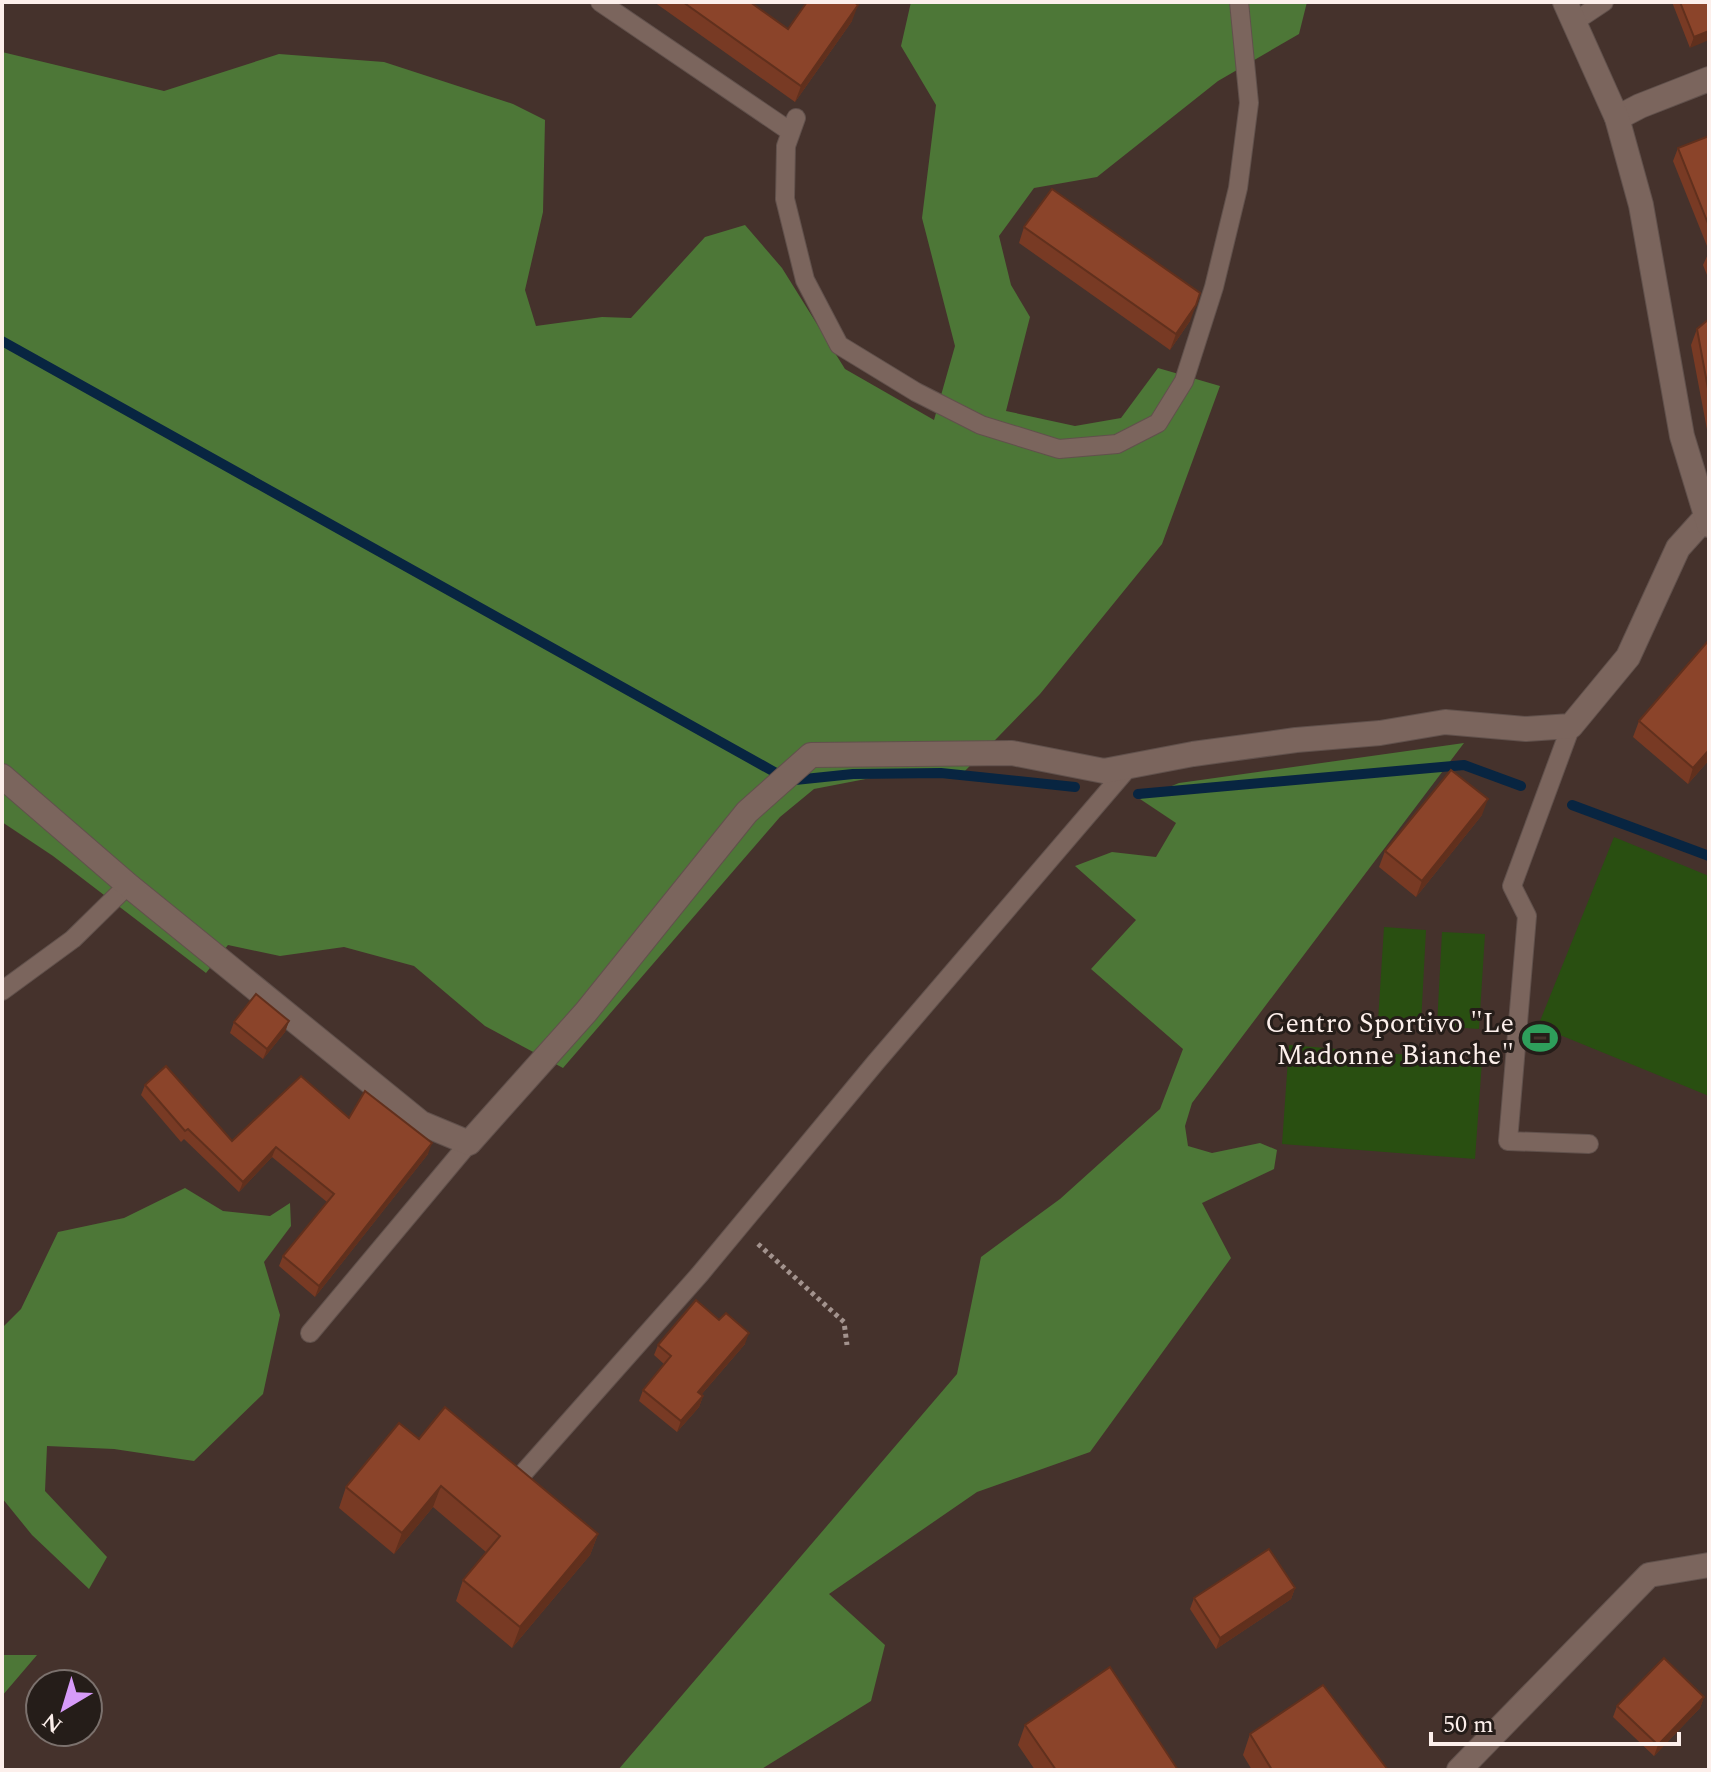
<svg xmlns="http://www.w3.org/2000/svg" width="1711" height="1772" viewBox="0 0 1711 1772" font-family="Spectral,serif">
	<style>
		.green { fill: #294f11 }
		.forest { fill: #4d7737 }
		.lines { fill: none; stroke-linecap: round; stroke-linejoin: round }
		.stream { stroke: #082541; stroke-width: 10 }
		.service-casing { stroke: #61514c; stroke-width: 20 }
		.minor-casing { stroke: #61514c; stroke-width: 26 }
		.tertiary-casing { stroke: #61514c; stroke-width: 26 }
		.path { stroke: #a3938e; stroke-width: 5; stroke-dasharray: 4 4; stroke-linecap: butt }
		.service { stroke: #7b655d; stroke-width: 18 }
		.minor { stroke: #7b655d; stroke-width: 24 }
		.tertiary { stroke: #7b655d; stroke-width: 24 }
		.wall { fill: #783a24 }
		.shaded-wall { fill: #61301d }
		.building { fill: #8b442a; stroke: #61301d; stroke-width: 2 }
		.labels { text-anchor: middle; stroke-width: 6; stroke-linejoin: round; paint-order: stroke }
		.poi-label { font-size: 28px; fill: #fcefeb; stroke: #251d19; text-anchor: end }
	</style>
	<rect width="100%" height="100%" fill="#45322c"/>
	<path class="green" d="M1614,837L1709,876V1096L1538,1026Z
		M1384,927L1426,930L1421,1024L1378,1021Z
		M1442,932L1485,934L1479,1029L1437,1026Z
		M1289,1045L1482,1061L1475,1159L1282,1144Z"/>
	<path class="forest" d="M911,2H1307L1299,34L1218,81L1097,177L1034,188L999,236L1011,285L1030,317L1006,411L1075,426L1121,418L1158,368L1220,386L1162,544L1040,694L962,774L876,777L814,789L780,817L563,1068L485,1026L414,966L344,947L280,956L228,945L206,973L53,856L2,822V52L164,91L279,54L384,62L513,104L545,120L543,212L525,290L536,326L602,317L631,318L705,237L745,225L782,268L845,369L934,420L955,346L922,218L936,105L901,46Z
		M1464,743L1192,1103L1185,1126L1188,1146L1212,1153L1260,1143L1277,1150L1274,1169L1202,1203L1231,1258L1090,1452L977,1492L829,1594L885,1645L871,1701L760,1770H618L957,1374L981,1257L1060,1199L1160,1109L1183,1049L1091,969L1136,920L1075,866L1112,852L1156,857L1176,823L1140,799L1179,783Z
		M185,1188L223,1211L270,1216L290,1203L291,1226L264,1262L280,1315L263,1394L194,1461L114,1449L47,1446L45,1491L107,1557L89,1589L32,1535L2,1498V1328L21,1309L58,1232L124,1218Z
		M2,1655H37L2,1696Z"/>
	<g class="lines">
		<path class="stream" d="M2,341L778,774
			M795,780L853,774L941,773L1075,787
			M1138,794L1464,765L1521,786
			M1572,805L1709,856"/>
		<g class="service-casing">
			<path id="service" d="M600,2L791,132
				M1574,22L1604,2
				M796,118L786,146L785,199L805,280L839,345L916,392L981,425L1059,449L1117,444L1158,423L1184,381L1214,287L1238,188L1249,103L1239,2
				M1571,726L1512,886L1527,916L1508,1141L1589,1144
				M2,991L73,939L128,885
				M310,1333L469,1143
				M519,1478L700,1274L876,1062L1128,768"/>
		</g>
		<g class="minor-casing">
			<path id="minor" d="M1617,118L1640,106L1709,79
				M2,776L128,885L421,1123L469,1143L586,1012L747,812L811,755L1012,753L1104,771L1193,754L1296,740L1380,733L1445,722L1526,729L1571,726L1628,657L1678,548L1705,518
				M1459,1770L1649,1575L1709,1565"/>
		</g>
		<g class="tertiary-casing">
			<path id="tertiary" d="M1565,2L1617,118L1641,205L1682,436L1709,525"/>
		</g>
		<path class="path" d="M758,1244L844,1322L847,1345"/>
		<use href="#service" class="service"/>
		<use href="#minor" class="minor"/>
		<use href="#tertiary" class="tertiary"/>
	</g>
	<path class="wall" d="M654,2H750L788,29L852,21L795,102Z
		M1672,2H1709L1690,48Z
		M1709,136V251L1673,161L1678,148Z
		M1024,227L1190,321L1170,350L1019,243Z
		M1709,252V280L1703,265Z
		M1709,319V440L1691,345L1697,329Z
		M1639,721L1709,760L1688,784L1633,737Z
		M1482,815L1416,897L1379,867L1385,851Z
		M289,1021L285,1032L263,1059L230,1033L234,1022Z
		M145,1085L232,1141L349,1118L428,1154L315,1297L279,1266L283,1256L327,1202L272,1157L239,1192L184,1139L181,1142L141,1095Z
		M745,1344L701,1395L703,1396L699,1407L677,1432L639,1401L643,1390L664,1364L654,1355L658,1345Z
		M419,1439L598,1534L590,1555L512,1648L456,1601L463,1580L486,1552L433,1507L394,1554L339,1508L346,1487Z
		M1295,1588L1291,1599L1216,1649L1190,1609L1194,1598Z
		M1704,1697L1700,1708L1654,1756L1613,1717L1617,1706Z
		M1025,1725L1178,1770H1035L1018,1745Z
		M1250,1734L1388,1770H1252L1243,1755Z"/>
	<path class="shaded-wall" d="M858,5L852,21L795,102L801,86Z
		M1709,31V40L1690,48L1694,37Z
		M1196,305L1190,321L1170,350L1176,334Z
		M1709,750V760L1688,784L1693,768Z
		M1488,799L1482,815L1416,897L1422,881Z
		M289,1021L285,1032L263,1059L267,1049Z
		M432,1143L428,1154L315,1297L319,1286Z
		M276,1147L272,1157L239,1192L243,1182Z
		M749,1333L745,1344L694,1403L698,1392Z
		M703,1396L699,1407L677,1432L681,1421Z
		M441,1486L433,1507L394,1554L402,1533Z
		M598,1534L590,1555L512,1648L520,1627Z
		M1295,1588L1291,1599L1216,1649L1220,1638Z
		M1704,1697L1700,1708L1654,1756L1658,1745Z"/>
	<path class="building" d="M683,2H750L788,29L807,2H854L858,5L801,86Z
		M1680,2H1709V31L1694,37Z
		M1709,136V226L1678,148Z
		M1052,189L1200,293L1196,305L1176,334L1024,227Z
		M1709,319V394L1697,329Z
		M1709,640V750L1693,768L1639,721Z
		M1451,770L1488,799L1422,881L1385,851Z
		M256,994L289,1021L267,1049L234,1022Z
		M166,1066L232,1141L301,1076L349,1118L365,1091L432,1143L319,1286L283,1256L334,1194L276,1147L243,1182L188,1129L185,1131L145,1085Z
		M696,1300L719,1320L726,1313L749,1333L698,1392L703,1396L681,1421L643,1390L671,1356L658,1345Z
		M445,1407L598,1534L520,1627L463,1580L500,1536L441,1486L402,1533L346,1487L399,1423L419,1439Z
		M1269,1549L1295,1588L1220,1638L1194,1598Z
		M1664,1658L1704,1697L1658,1745L1617,1706Z
		M1110,1667L1178,1770H1056L1025,1725Z
		M1323,1685L1388,1770H1272L1250,1734Z"/>
	<defs>
		<g id="stadium-bare" transform="scale(2.76)"><path d="M0-5a6.5 5 0 1 0 0 10a6.5 5 0 1 0 0-10ZM-3.5-1.8h7v3.6h-7Z" fill="#2e9e5b" stroke="#251d19" stroke-width="2.5" paint-order="stroke"/></g>
	</defs>
	<g fill-rule="evenodd">
		<use href="#stadium-bare" x="1540" y="1038"/>
	</g>
	<g class="labels">
		<g class="poi-label">
			<text x="1514" y="1032">Centro Sportivo "Le<tspan x="1514" dy="32">Madonne Bianche"</tspan></text>
		</g>
	</g>
	<rect width="1711" height="1772" fill="none" stroke="#fcefeb" stroke-width="8"/>
	<g transform="translate(64 1708) rotate(218)"><circle r="38" fill="#251d19" stroke="#7b716d" stroke-width="2"/>
	<path d="M0-6L14 30L0 20L-14 30Z" fill="#d79bf9"/>
	<text y="-12" font-size="22" font-weight="bold" text-anchor="middle" fill="#fcefeb">N</text>
	</g>
	<path d="M1431 1732v12h248v-12" fill="none" stroke="#fcefeb" stroke-width="4"/>
	<text x="1443" y="1732" font-size="24" fill="#fcefeb" stroke="#251d19" stroke-width="6" paint-order="stroke">50 m</text>
</svg>
